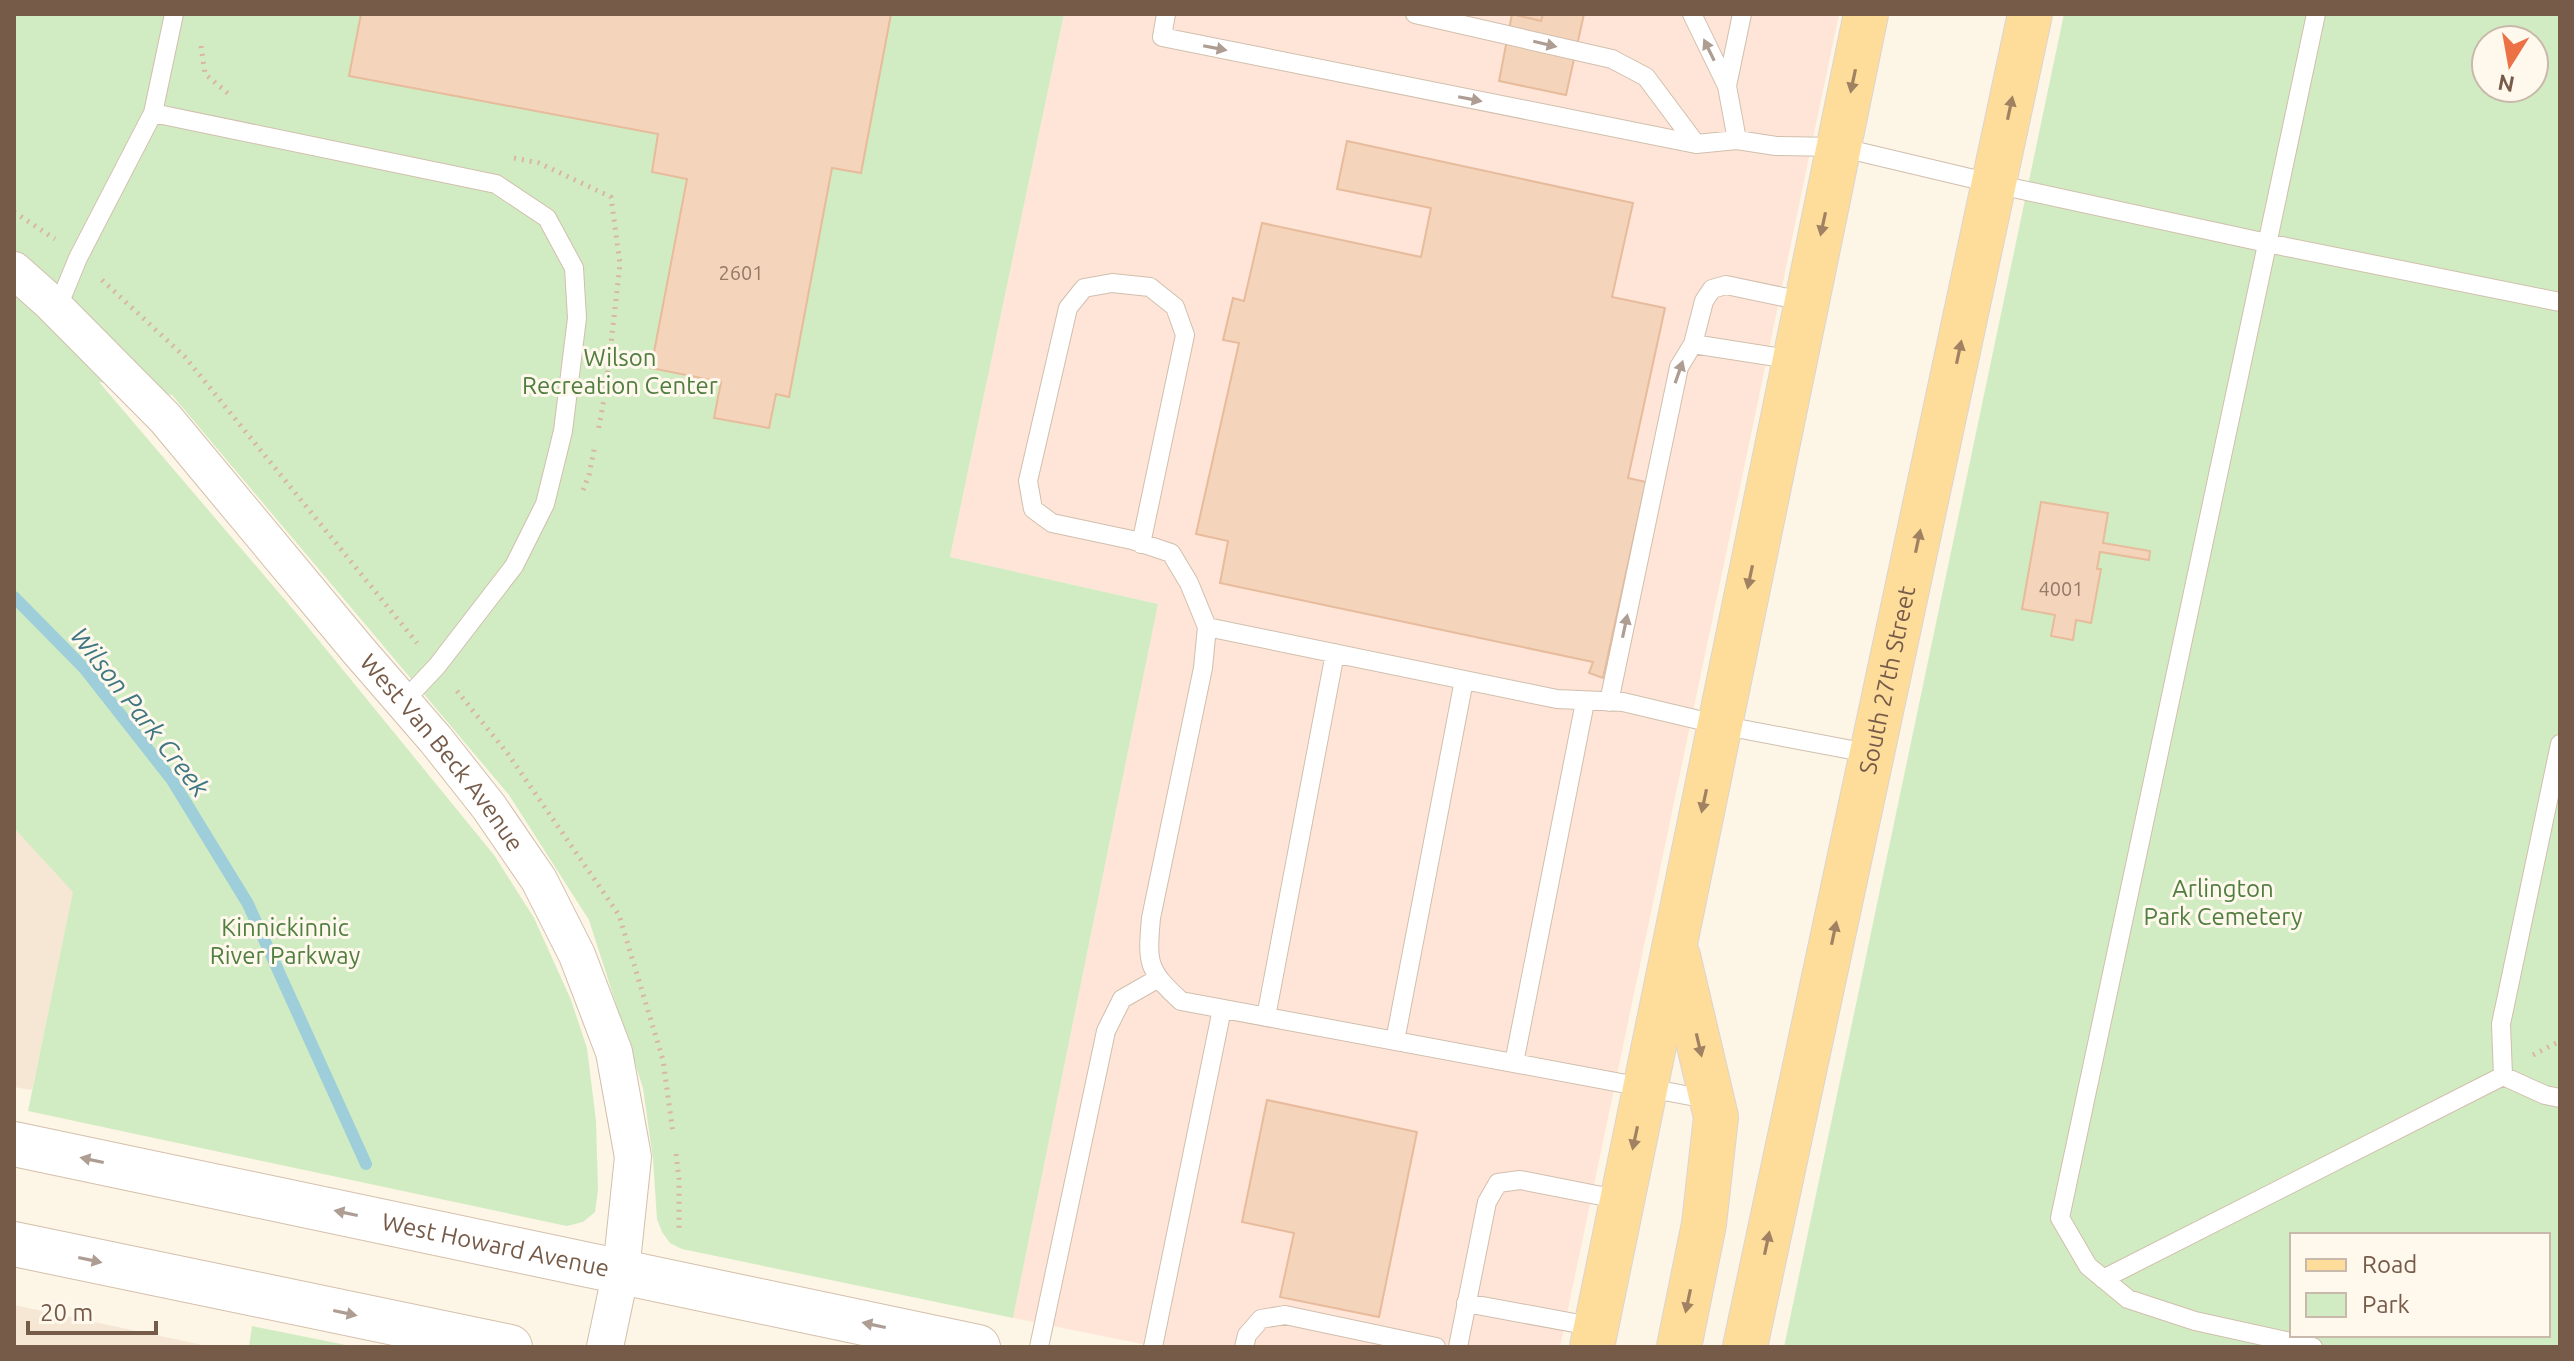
<svg xmlns="http://www.w3.org/2000/svg" width="2574" height="1361" viewBox="0 0 2574 1361" font-family="Ubuntu,sans-serif">
	<style>
		.residential { fill: #f5e7d3 }
		.commercial { fill: #fee5d8 }
		.green { fill: #d1ecc2; fill-rule: evenodd }
		.lines { fill: none; stroke-linecap: round; stroke-linejoin: round }
		.stream { stroke: #9eceda; stroke-width: 12 }
		.building { fill: #f4d4bb; stroke: #e7bb9b; stroke-width: 2 }
		.lane-casing { stroke: #d1bfad; stroke-width: 20 }
		.street-casing { stroke: #d1bfad; stroke-width: 38 }
		.secondary-casing { stroke: #d5bfaa; stroke-width: 46 }
		.primary-casing { stroke: #dcd4d0; stroke-width: 46 }
		.path { stroke: #d9b79e; stroke-width: 5; stroke-dasharray: 2 6; stroke-linecap: butt }
		.lane { stroke: #fff; stroke-width: 18 }
		.street { stroke: #fff; stroke-width: 36 }
		.secondary { stroke: #fff; stroke-width: 44 }
		.primary { stroke: #fedd9b; stroke-width: 44 }
		.oneway { fill: #ad9d92 }
		.oneway2 { fill: #a08262 }
		.labels { text-anchor: middle; stroke-width: 6; stroke-linejoin: round; paint-order: stroke }
		.number-label { font-size: 20px; fill: #967966 }
		.park-label { font-size: 24px; fill: #507e40; stroke: #fff8ec }
		.street-label { font-size: 24px; fill: #775b49; stroke: #fff8ec }
		.water-label { font-size: 26px; font-style: italic; fill: #3e7684; stroke: #fff8ec }
	</style>
	<rect width="100%" height="100%" fill="#fdf5e5"/>
	<path class="residential" d="M14,828L74,891L32,1090L14,1087Z
		M14,1305L212,1347H14Z"/>
	<path class="commercial" d="M1064,14H1839L1560,1347H1157L1013,1318L1158,604L950,557Z"/>
	<path class="green" d="M14,14H1064L950,557L1158,604L1013,1318L682,1249L670,1243L662,1232L657,1219L653,1159L643,1088L589,920L509,795L172,395L99,382L303,621L494,855L534,918L571,1000L587,1048L596,1121L598,1190L595,1212L583,1222L567,1226L28,1111L73,892L14,828Z
		M2064,14H2560V1347H1784ZM2486,40H2534V88H2486ZM2292,1235H2548V1335H2292Z
		M252,1326L356,1347H249Z"/>
	<g class="lines">
		<path class="stream" d="M14,597L84,668L172,780L248,904L366,1164"/>
	</g>
	<path class="building" d="M361,14H891L861,173L832,168L789,397L776,394L769,428L714,418L721,382L651,368L687,179L652,172L658,134L349,76Z
		M1512,14H1543L1541,21Z
		M1512,14L1541,21L1543,14H1584L1566,95L1499,81Z
		M1347,141L1633,203L1612,297L1665,308L1628,478L1646,482L1603,678L1589,673L1593,662L1220,583L1228,541L1196,534L1239,343L1223,340L1233,298L1244,301L1262,223L1421,257L1431,208L1337,189Z
		M2041,502L2108,513L2103,543L2150,551L2149,560L2100,552L2097,569H2101L2091,623L2076,620L2073,640L2051,636L2055,615L2022,609Z
		M1267,1100L1417,1132L1379,1317L1280,1297L1294,1233L1242,1222Z"/>
	<g class="lines">
		<g class="lane-casing">
			<path id="lane" d="M1166,14L1162,37L1696,144L1737,140L1776,146L1839,147L1995,184L2267,243L2560,302
				M1415,14L1612,59L1646,77L1696,144
				M1692,14L1727,86
				M153,113L174,14
				M1737,140L1727,86L1742,14
				M57,309L78,258L153,113L496,184L547,218L574,268L577,318L563,431L545,504L514,566L437,666L403,702
				M1693,344L1795,360
				M1141,544L1185,335L1175,307L1150,287L1112,283L1084,288L1068,308L1028,481L1033,509L1052,523L1132,540L1171,553L1189,583L1207,627L1203,668L1151,918C1147,963 1147,970 1181,1001L1712,1100
				M1207,627L1557,699L1623,702L1720,725L1873,754
				M1609,702L1679,367L1693,344L1704,301L1712,289L1726,285L1807,302
				M2560,744L2501,1024L2503,1076L2545,1095L2560,1098
				M1266,1017L1335,653
				M1395,1041L1464,680
				M1514,1063L1585,702
				M2103,1279L2503,1076
				M1466,1303L1596,1327
				M1039,1347L1106,1031L1122,999L1157,979
				M1153,1347L1222,1009
				M1244,1347L1247,1335L1261,1319L1285,1315L1436,1347
				M1458,1347L1487,1202L1498,1183L1520,1180L1622,1200
				M2313,1347L2195,1321L2128,1299L2088,1266L2060,1218L2316,14"/>
		</g>
		<g class="street-casing">
			<g id="street">
				<path id="s1" d="M14,270L50,302L165,418L358,650L436,740L489,807L539,880L577,955L614,1052L633,1157L621,1271L605,1347"/>
			</g>
		</g>
		<g class="secondary-casing">
			<g id="secondary">
				<path id="s2" d="M14,1144L978,1347"/>
				<path d="M14,1244L510,1347"/>
			</g>
		</g>
		<g class="primary-casing">
			<g id="primary">
				<path d="M1678,956L1716,1117L1704,1224L1679,1347"/>
				<path d="M1592,1347L1866,14"/>
				<path id="s3" d="M1745,1347L2030,14"/>
			</g>
		</g>
		<path class="path" d="M201,46L205,74L231,96
			M514,158L539,163L611,197L620,264L606,388L598,432
			M14,212L55,239
			M102,280L185,357L417,643
			M583,490L589,475L595,445
			M457,691L508,754L619,915L663,1060L673,1133
			M2533,1055L2560,1041
			M676,1154L679,1179V1229"/>
		<use href="#lane" class="lane"/>
		<use href="#street" class="street"/>
		<use href="#secondary" class="secondary"/>
		<use href="#primary" class="primary"/>
	</g>
	<defs><path id="oneway-solid" d="M-6-.8H1V-3.2L6.5 0L1 3.2V.8H-6Z" transform="scale(2)"/></defs>
	<g class="oneway">
		<use href="#oneway-solid" transform="translate(1545 44) rotate(13)"/>
		<use href="#oneway-solid" transform="translate(1215 48) rotate(11)"/>
		<use href="#oneway-solid" transform="translate(1709 50) rotate(-116)"/>
		<use href="#oneway-solid" transform="translate(1470 99) rotate(11)"/>
		<use href="#oneway-solid" transform="translate(1679 372) rotate(-71)"/>
		<use href="#oneway-solid" transform="translate(1625 626) rotate(-78)"/>
		<use href="#oneway-solid" transform="translate(92 1160) rotate(-168)"/>
		<use href="#oneway-solid" transform="translate(346 1213) rotate(-168)"/>
		<use href="#oneway-solid" transform="translate(90 1260) rotate(12)"/>
		<use href="#oneway-solid" transform="translate(345 1313) rotate(12)"/>
		<use href="#oneway-solid" transform="translate(874 1325) rotate(-168)"/>
	</g>
	<g class="oneway2">
		<use href="#oneway-solid" transform="translate(1853 81) rotate(102)"/>
		<use href="#oneway-solid" transform="translate(2010 108) rotate(-78)"/>
		<use href="#oneway-solid" transform="translate(1823 224) rotate(102)"/>
		<use href="#oneway-solid" transform="translate(1959 352) rotate(-78)"/>
		<use href="#oneway-solid" transform="translate(1918 541) rotate(-78)"/>
		<use href="#oneway-solid" transform="translate(1750 577) rotate(102)"/>
		<use href="#oneway-solid" transform="translate(1704 801) rotate(102)"/>
		<use href="#oneway-solid" transform="translate(1834 933) rotate(-78)"/>
		<use href="#oneway-solid" transform="translate(1699 1045) rotate(77)"/>
		<use href="#oneway-solid" transform="translate(1635 1138) rotate(102)"/>
		<use href="#oneway-solid" transform="translate(1767 1243) rotate(-78)"/>
		<use href="#oneway-solid" transform="translate(1688 1301) rotate(102)"/>
	</g>
	<g class="labels">
		<g class="number-label">
			<text x="741" y="280">2601</text>
			<text x="2061" y="596">4001</text>
		</g>
		<g class="park-label">
			<text x="620" y="366">Wilson<tspan x="620" dy="28">Recreation Center</tspan></text>
			<text x="2223" y="897">Arlington<tspan x="2223" dy="28">Park Cemetery</tspan></text>
			<text x="285" y="936">Kinnickinnic<tspan x="285" dy="28">River Parkway</tspan></text>
		</g>
		<g class="street-label">
			<text dy="8" stroke="none"><textPath href="#s3" startOffset="682">South 27th Street</textPath></text>
			<text dy="8" stroke="none"><textPath href="#s1" startOffset="646">West Van Beck Avenue</textPath></text>
			<text dy="8" stroke="none"><textPath href="#s2" startOffset="492">West Howard Avenue</textPath></text>
		</g>
		<g class="water-label">
			<text transform="translate(140 712) rotate(52)" y="9">Wilson Park Creek</text>
		</g>
	</g>
	<rect width="2574" height="1361" fill="none" stroke="#775b49" stroke-width="32"/>
	<rect x="2290" y="1233" width="260" height="104" fill="#fff8ec" stroke="#c9b9ab" stroke-width="2"/>
	<rect x="2306" y="1259" width="40" height="12" fill="#fedd9b" stroke="#c9b9ab" stroke-width="2"/>
	<text x="2362" y="1273" font-size="24" fill="#775b49">Road</text>
	<rect x="2306" y="1293" width="40" height="24" fill="#d1ecc2" stroke="#c9b9ab" stroke-width="2"/>
	<text x="2362" y="1313" font-size="24" fill="#775b49">Park</text>
	<g transform="translate(2510 64) rotate(191)"><circle r="38" fill="#fff8ec" stroke="#c9b9ab" stroke-width="2"/>
	<path d="M0-6L14 30L0 20L-14 30Z" fill="#ec7145"/>
	<text y="-12" font-size="22" font-weight="bold" text-anchor="middle" fill="#775b49">N</text>
	</g>
	<path d="M28 1321v12h128v-12" fill="none" stroke="#775b49" stroke-width="4"/>
	<text x="40" y="1321" font-size="24" fill="#775b49" stroke="#fff8ec" stroke-width="6" paint-order="stroke">20 m</text>
</svg>
